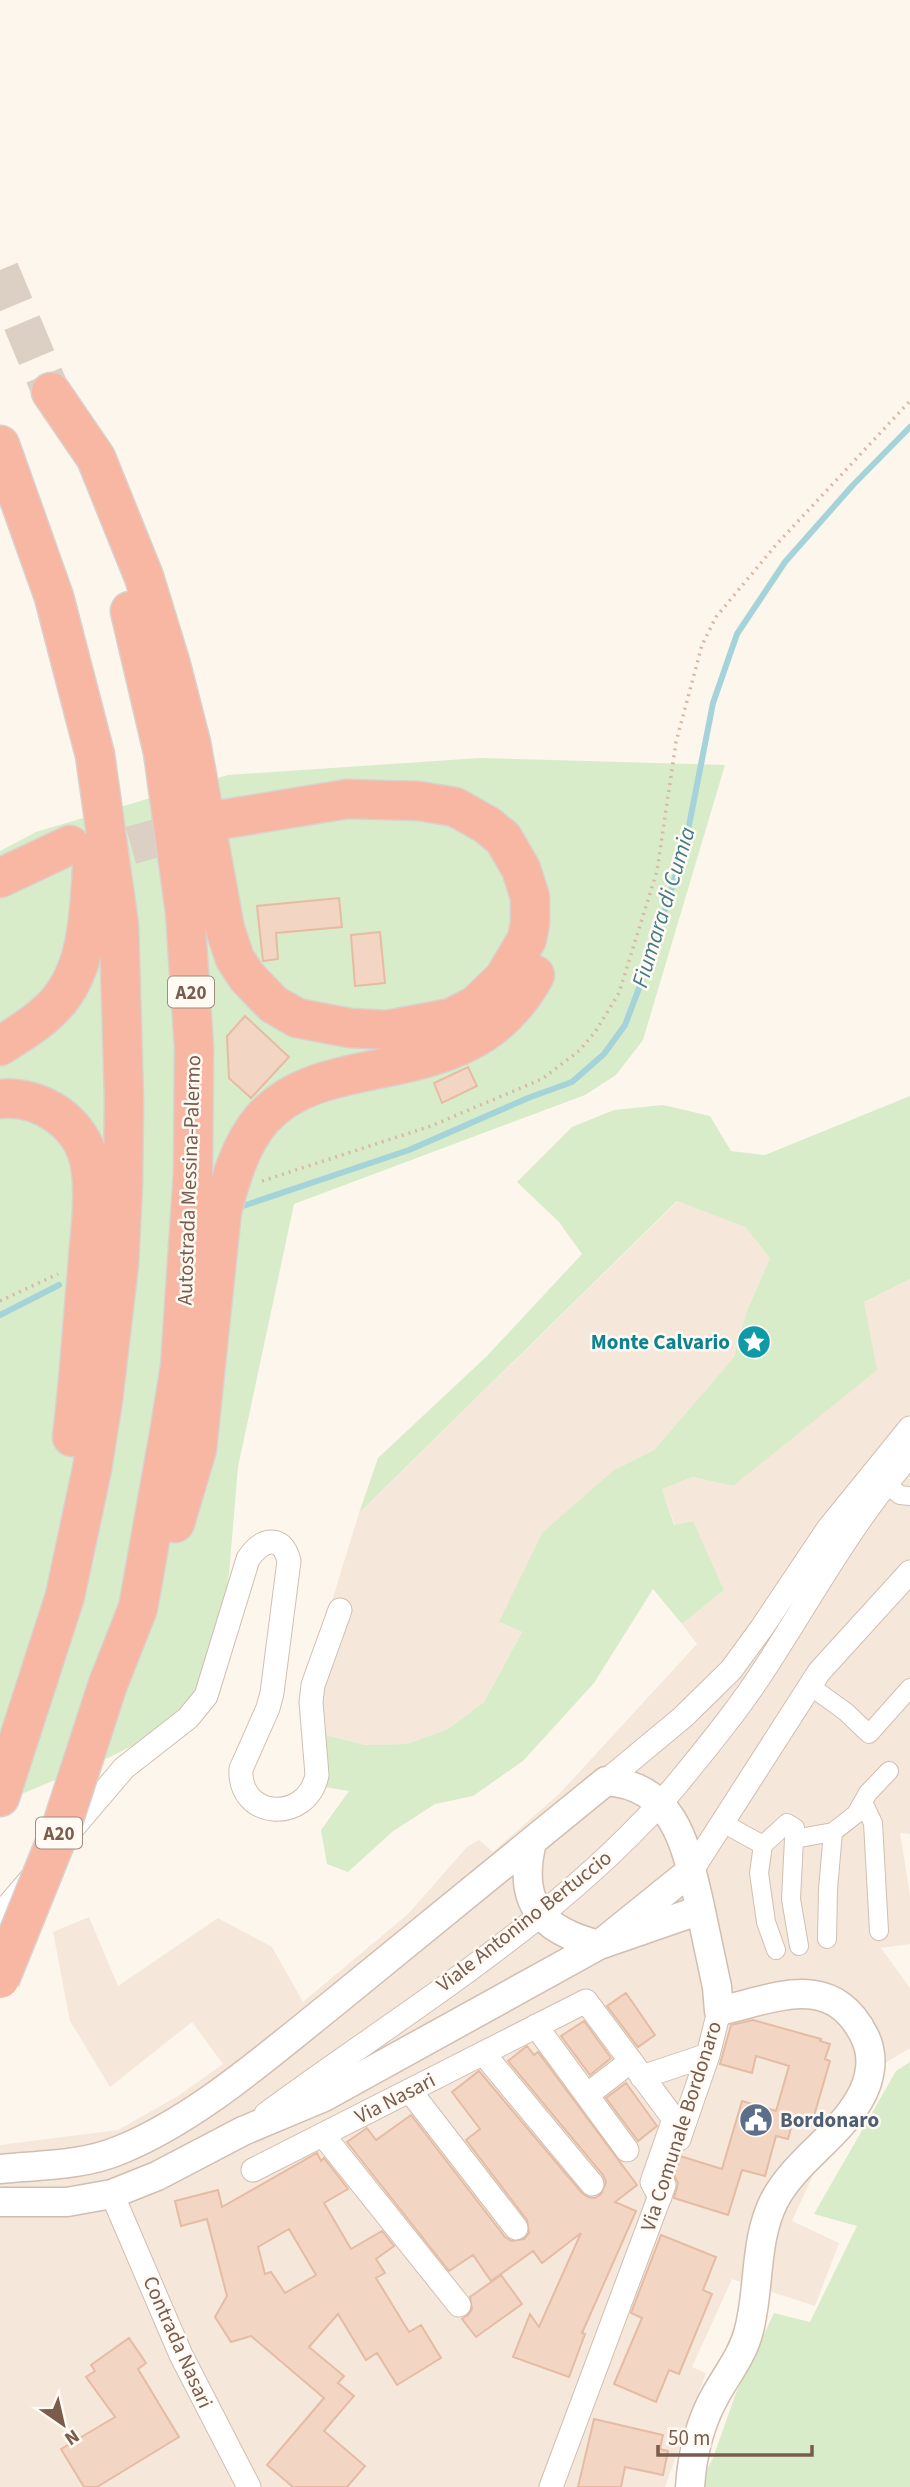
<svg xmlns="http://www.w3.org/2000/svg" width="910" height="2487" viewBox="0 0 910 2487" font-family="'Source Sans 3',sans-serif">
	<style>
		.residential { fill: #f5e8da }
		.green { fill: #d8ecc9 }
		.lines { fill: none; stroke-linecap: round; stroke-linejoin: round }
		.stream { stroke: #a5d3da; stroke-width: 6 }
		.building { fill: #f3d5c3; stroke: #e6bba3; stroke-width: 2; fill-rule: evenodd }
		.motorway-tunnel { stroke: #dcd0c4; stroke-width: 38; stroke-dasharray: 38 19; stroke-linecap: butt }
		.pedestrian-casing { stroke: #d1beb0; stroke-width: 20 }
		.minor-casing { stroke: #d1beb0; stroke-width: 25 }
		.tertiary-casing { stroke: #d1beb0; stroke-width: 31 }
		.motorway-casing { stroke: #dad1cd; stroke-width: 41 }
		.path { stroke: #d9b8a5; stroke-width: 3.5; stroke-dasharray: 2 5; stroke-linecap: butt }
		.pedestrian { stroke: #fff; stroke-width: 18 }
		.minor { stroke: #fff; stroke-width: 23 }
		.tertiary { stroke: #fff; stroke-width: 28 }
		.motorway { stroke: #f7b7a3; stroke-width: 38 }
		.motorway-bridge-casing { stroke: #dad1cd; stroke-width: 41; stroke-linecap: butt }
		.motorway-bridge { stroke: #f7b7a3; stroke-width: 38 }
		.labels { text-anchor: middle; stroke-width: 5; stroke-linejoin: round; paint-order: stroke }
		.shield { fill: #fffaf3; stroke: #a28b7f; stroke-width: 2 }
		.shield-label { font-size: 19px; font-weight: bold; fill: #7a5c4d }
		.street-label { font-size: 21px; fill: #7a5c4d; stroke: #fffaf3 }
		.culture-label { font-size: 21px; font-weight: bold; fill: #0d838f; stroke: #fffaf3; text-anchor: end }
		.service-label { font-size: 21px; font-weight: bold; fill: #4e5e75; stroke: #fffaf3; text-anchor: start }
		.water-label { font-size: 23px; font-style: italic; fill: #437c86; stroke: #fffaf3 }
	</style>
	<rect width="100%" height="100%" fill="#fdf6ec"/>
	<path class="residential" d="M678,1201L745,1227L770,1258L746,1313L734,1357L654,1450L614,1470L500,1623L522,1632L484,1702L448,1729L407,1744L365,1745L326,1735L307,1682L359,1513Z
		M910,1279V1834L900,1833L910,1895V1944L881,1948L910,1988V2048L856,2081L792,2221L839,2243L815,2306L732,2279L692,2367L706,2373L665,2487H0V2145L118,2130L178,2096L223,2064L192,2022L110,2087L70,2021L53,1932L89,1917L118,1986L218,1918L272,1947L303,2002L408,1914L467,1847L479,1840L493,1852L560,1793L697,1644L682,1624L724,1590L692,1521L675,1526L662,1489L693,1477L733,1486L864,1302Z"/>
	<path class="green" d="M480,758L725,765L643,1040L616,1075L585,1095L294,1204L238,1467L229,1574L215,1652L189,1707L146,1739L110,1757L0,1803V851L36,832L228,775Z
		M910,1096V1279L864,1302L877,1370L733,1486L693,1477L662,1489L674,1525L693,1521L724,1590L682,1624L653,1589L594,1683L523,1761L473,1796L435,1804L392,1832L348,1872L327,1864L321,1830L349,1791L325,1787L326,1735L365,1745L407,1744L448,1729L484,1702L522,1632L499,1622L542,1533L614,1470L654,1450L734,1357L746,1313L770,1258L745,1227L677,1201L359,1513L378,1458L486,1357L582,1254L559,1222L517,1182L572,1127L614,1110L663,1105L710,1116L731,1151L765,1155Z
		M910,2062V2487H698L713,2458L736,2393L774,2313L810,2322L857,2226L814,2214L896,2071Z"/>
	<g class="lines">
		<path class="stream" d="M243,1206L409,1150L528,1098L572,1082L604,1054L625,1025L649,962L686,841L713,703L737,634L785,562L853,485L910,427
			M0,1315L59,1285"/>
	</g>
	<path class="building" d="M339,898L342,927L276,933L278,959L263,961L257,906Z
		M380,932L385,983L355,986L351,935Z
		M245,1016L289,1057L251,1098L229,1078L227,1036Z
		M468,1067L477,1086L442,1103L434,1083Z
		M626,1993L655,2035L638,2047L607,2006Z
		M753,2020L821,2039L820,2041L830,2044L825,2059L830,2061L811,2126L793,2121L788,2139L776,2136L765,2176L742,2170L728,2215L674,2198L678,2183L674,2175L680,2156L722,2169L742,2101L776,2111L789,2066L756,2056L752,2073L720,2064L731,2025Z
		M584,2021L611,2058L590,2075L561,2036Z
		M527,2046L534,2055L538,2052L637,2185L615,2202L636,2211L582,2333L585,2334L569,2377L513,2357L530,2314L539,2327L581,2233L542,2263L533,2251L491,2281L473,2255L449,2271L347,2142L367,2128L376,2140L411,2115L505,2237L511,2241L524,2239L529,2233L527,2220L466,2140L480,2129L452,2092L479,2071L582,2193L588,2197L595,2198L601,2194L606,2182L603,2175L508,2061Z
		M626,2083L657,2126L638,2141L606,2098Z
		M317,2153L321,2161L324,2158L348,2189L324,2203L351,2249L382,2231L394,2246L376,2259L385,2273L376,2278L409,2332L421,2325L441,2358L397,2385L377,2353L366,2360L338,2314L309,2347L344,2376L338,2383L354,2396L324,2431L365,2466L347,2487H293L267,2465L324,2398L251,2336L231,2342L215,2317L227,2296L207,2219L181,2226L175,2201L218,2190L222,2207ZM289,2229L316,2275L285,2293L271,2272L265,2274L258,2247Z
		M661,2235L716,2257L703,2290L712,2294L679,2374L669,2370L656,2402L614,2384L642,2318L631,2313Z
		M501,2275L522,2304L476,2337L462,2319L468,2315L472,2309L470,2297Z
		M129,2338L146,2363L138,2369L179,2437L97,2487H84L61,2449L115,2417L86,2377L95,2371L91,2365Z
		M594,2419L663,2435L660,2449L668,2451L663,2475L625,2467L621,2487H578Z"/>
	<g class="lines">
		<path class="motorway-tunnel" d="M0,270L51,392
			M76,861L206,824"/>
		<g class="pedestrian-casing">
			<path id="pedestrian" d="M886,1484L900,1495L910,1496
				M810,1686L846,1712L869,1734L910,1688
				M863,1802L873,1823L879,1931
				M721,1822L763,1845L759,1873L766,1922L776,1950
				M794,1839L791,1899L799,1946
				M763,1845L787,1823L795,1828L794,1839L833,1832L856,1814L868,1793L889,1771
				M827,1939L828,1889L833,1832"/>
		</g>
		<g class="minor-casing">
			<path id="minor" d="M606,1781L683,1717L731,1670L761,1629L828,1529L910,1428
				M67,1835L124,1768L188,1718L206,1696L248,1559C261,1539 282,1533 289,1561L272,1693L268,1708L241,1769C238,1819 307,1824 317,1775L311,1702L313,1685L340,1610
				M692,1870L819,1672L910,1572
				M0,1915L30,1880
				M536,2026L627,2150
				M483,2053L592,2184
				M642,2077L708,2055
				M410,2091L516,2228
				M587,2095L631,2061
				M266,2114C407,2010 564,1918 678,1783C709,1745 741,1706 767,1665C813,1594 854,1519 910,1455
				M323,2135L459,2305
				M679,2139L708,2055L719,2011
				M253,2170L586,2001L674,2119L652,2182L660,2197
				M112,2194L181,2355L249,2487
				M551,2487L664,2185"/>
		</g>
		<g class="tertiary-casing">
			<path id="tertiary" d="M532,1842C517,1902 540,1930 599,1945L700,1910
				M0,2169C40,2165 82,2166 120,2150C196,2119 266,2057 330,2006C422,1931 514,1856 606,1781C675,1786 686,1846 699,1902C705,1931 711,1959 717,1987L719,2011C774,1999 831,1970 864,2035C875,2056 871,2080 859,2100C837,2138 795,2161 774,2201C754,2241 760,2288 749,2330C743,2355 727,2374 715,2396C700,2423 692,2456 690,2487
				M0,2202H67L112,2194L157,2176L243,2131L324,2097L599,1945L692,1870"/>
		</g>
		<g class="motorway-casing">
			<path id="motorway" d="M51,392L96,458L144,577L171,665L191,743L225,929L235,959L247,977L273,1004L297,1018L350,1028L387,1030L451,1018L476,1005L504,978L527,939L530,923V897L521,869L503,838L487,825L455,807L419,801L347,799L219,820
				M0,445L54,597L95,755L119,925L124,1099L123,1184L119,1264L103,1400L92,1469L65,1596L0,1797
				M0,878L70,845
				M0,1046C17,1035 35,1025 49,1011C92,972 89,905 93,851
				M0,1099C41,1095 83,1123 90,1165C96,1199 89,1238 87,1272C82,1327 79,1382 72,1437
				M175,1523L197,1449L222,1211C231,1178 240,1145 262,1119C293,1084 339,1077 383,1068C449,1055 501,1038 535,975
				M108,1684L138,1608L168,1440L180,1367L193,1173L194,1047L185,912L163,752L130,611"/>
		</g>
		<path class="path" d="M262,1181L431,1126L542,1079L580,1050L595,1032L619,993L657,871L676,742L702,645L716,617L775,546L910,401
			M0,1301L58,1274"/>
		<use href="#pedestrian" class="pedestrian"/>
		<use href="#minor" class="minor"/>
		<use href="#tertiary" class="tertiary"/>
		<use href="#motorway" class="motorway"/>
		<g class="motorway-bridge-casing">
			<path id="motorway-bridge" d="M0,1979L61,1828L108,1684"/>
		</g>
		<use href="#motorway-bridge" class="motorway-bridge"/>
	</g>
	<defs>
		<g id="sight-disc" transform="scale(1.75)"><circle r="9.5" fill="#0f9aa8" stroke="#fffaf3"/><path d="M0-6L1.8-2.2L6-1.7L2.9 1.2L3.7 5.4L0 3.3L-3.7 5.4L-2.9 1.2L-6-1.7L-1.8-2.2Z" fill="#fff"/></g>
		<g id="civic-disc" transform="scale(1.75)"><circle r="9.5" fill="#5c6f8a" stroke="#fffaf3"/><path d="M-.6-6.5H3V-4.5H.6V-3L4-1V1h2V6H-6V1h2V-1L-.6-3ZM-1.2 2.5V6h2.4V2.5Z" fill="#fff"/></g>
	</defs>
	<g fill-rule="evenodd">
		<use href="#sight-disc" x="754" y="1342"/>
		<use href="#civic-disc" x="756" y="2120"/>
	</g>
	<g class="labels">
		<g class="shield">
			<rect x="168" y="976.5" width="46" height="31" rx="5"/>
			<rect x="36" y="1817.5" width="46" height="31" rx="5"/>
		</g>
		<g class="shield-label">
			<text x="191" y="999">A20</text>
			<text x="59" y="1840">A20</text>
		</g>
		<g class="street-label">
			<text transform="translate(189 1180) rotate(-88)" y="7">Autostrada Messina-Palermo</text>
			<text transform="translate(524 1921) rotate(-38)" y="7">Viale Antonino Bertuccio</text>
			<text transform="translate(395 2098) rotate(-27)" y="7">Via Nasari</text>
			<text transform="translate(681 2126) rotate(-72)" y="7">Via Comunale Bordonaro</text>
			<text transform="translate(178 2342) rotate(66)" y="7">Contrada Nasari</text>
		</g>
		<g class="culture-label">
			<text x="730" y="1349">Monte Calvario</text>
		</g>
		<g class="service-label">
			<text x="780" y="2127">Bordonaro</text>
		</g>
		<g class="water-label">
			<text transform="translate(663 907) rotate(-73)" y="8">Fiumara di Cumia</text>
		</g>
	</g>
	<g transform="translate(63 2424) rotate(146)" stroke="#fffaf3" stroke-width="5" paint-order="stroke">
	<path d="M0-5L12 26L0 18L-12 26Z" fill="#7a5c4d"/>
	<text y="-10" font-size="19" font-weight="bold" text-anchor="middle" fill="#7a5c4d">N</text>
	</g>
	<path d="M658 2445v10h154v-10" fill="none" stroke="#7a5c4d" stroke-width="3.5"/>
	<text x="668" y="2445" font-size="21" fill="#7a5c4d" stroke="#fffaf3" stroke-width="5" paint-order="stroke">50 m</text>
</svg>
